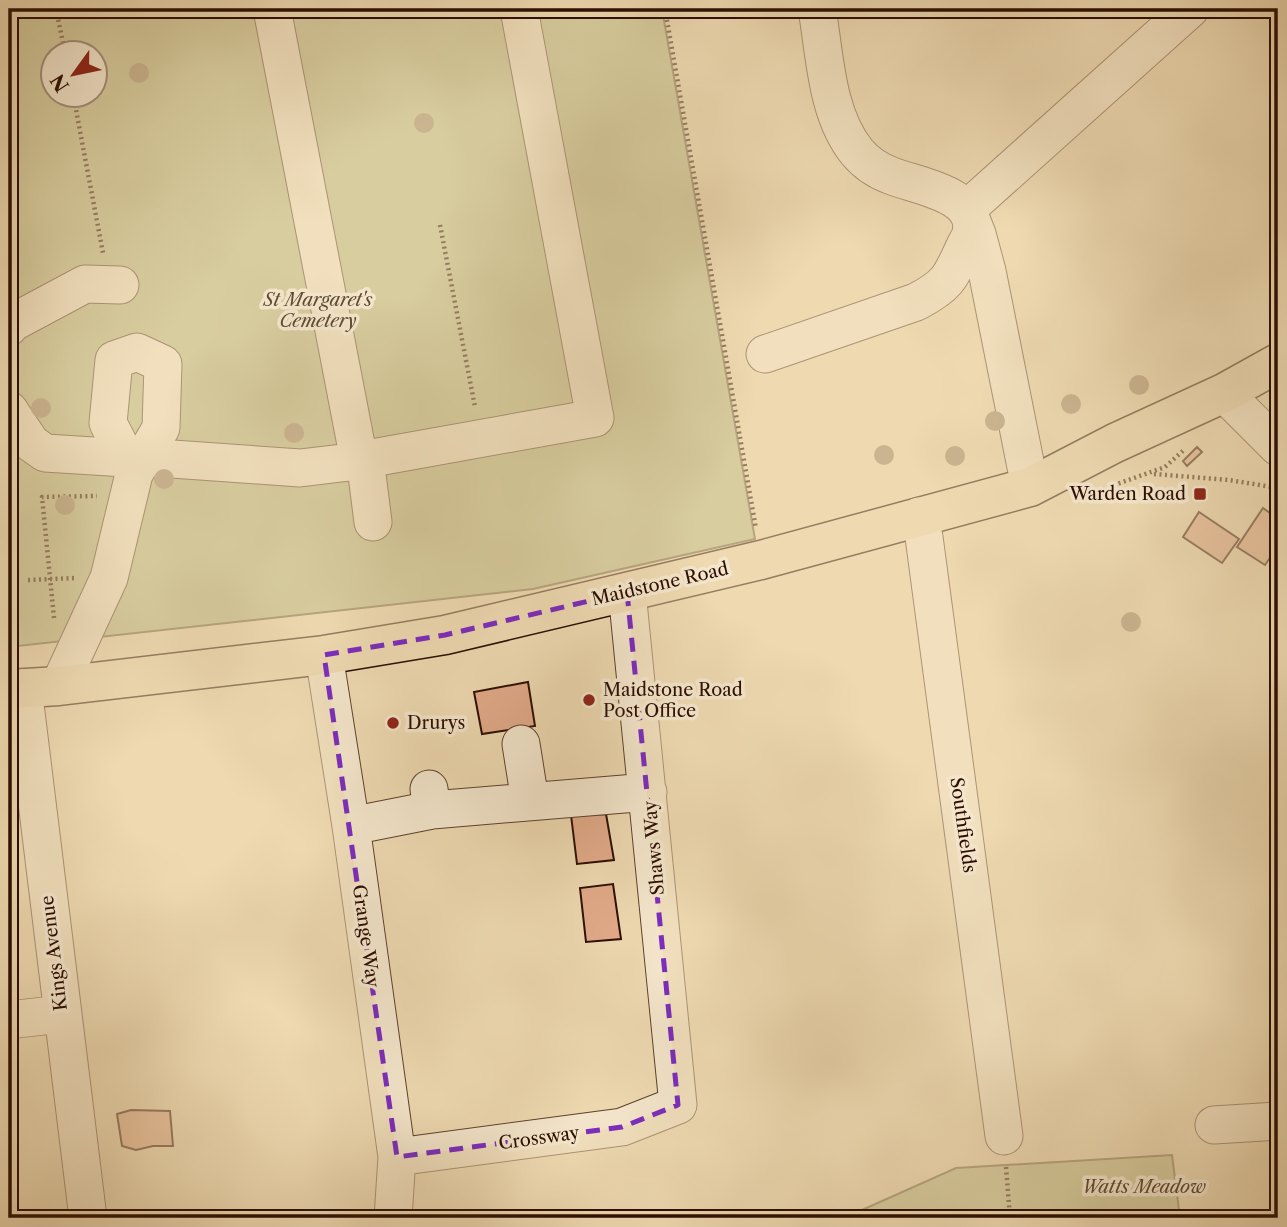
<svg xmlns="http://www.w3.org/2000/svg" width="1287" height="1227" viewBox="0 0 1287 1227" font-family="'Libre Caslon Text',serif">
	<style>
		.green { fill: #bcbe89; stroke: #746645; stroke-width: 2; fill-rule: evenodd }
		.building { fill: #e2aa89; stroke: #2b0d01; stroke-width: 2 }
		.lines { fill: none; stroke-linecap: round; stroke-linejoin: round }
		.minor-casing { stroke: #5c402d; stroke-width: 39 }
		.major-casing { stroke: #2b0d01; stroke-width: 41 }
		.path { stroke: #2b0d01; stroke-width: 4.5; stroke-dasharray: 2 3.5; stroke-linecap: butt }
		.minor { stroke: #f4e6cc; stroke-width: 37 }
		.major { stroke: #eed9b1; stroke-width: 38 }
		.tree { fill: #9f8b6b }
		.marked { fill: none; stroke: #7b2cbf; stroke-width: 5; stroke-dasharray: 14 9; stroke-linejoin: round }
		.poi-dot { fill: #8f2418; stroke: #f4e6cc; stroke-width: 2.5 }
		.labels { text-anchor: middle; stroke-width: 7; stroke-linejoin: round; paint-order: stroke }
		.park-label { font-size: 18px; font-style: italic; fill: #5e4b31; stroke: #f4e6cc }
		.poi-label { font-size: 18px; fill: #2b0d01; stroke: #f4e6cc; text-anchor: start }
		.street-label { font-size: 18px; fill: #2b0d01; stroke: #f4e6cc }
	</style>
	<rect width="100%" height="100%" fill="#eed9b1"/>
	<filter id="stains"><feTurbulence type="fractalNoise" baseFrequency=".00286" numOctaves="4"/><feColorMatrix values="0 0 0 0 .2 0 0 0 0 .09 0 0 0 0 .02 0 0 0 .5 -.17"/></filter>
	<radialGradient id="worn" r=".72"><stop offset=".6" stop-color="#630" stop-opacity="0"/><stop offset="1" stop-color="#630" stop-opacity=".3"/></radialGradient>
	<path class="green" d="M9,9H662L755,539L533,589L9,647ZM52,52H94V94H52Z
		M1172,1155L1180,1218H844L956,1168Z"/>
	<path class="building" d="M1197,447L1202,452L1187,466L1183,461Z
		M1263,508L1278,519V546L1265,565L1237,547Z
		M1199,512L1239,539L1222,563L1183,537Z
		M528,682L535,726L482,734L474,692Z
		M606,814L614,860L577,864L571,815Z
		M613,884L621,939L586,942L580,888Z
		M131,1110L170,1111L173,1146H153L136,1150L122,1146L117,1114Z"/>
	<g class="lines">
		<g class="minor-casing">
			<path id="minor" d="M272,9L359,460
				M9,327L12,323L85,284L120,285
				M765,354L916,302C947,286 950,279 964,248C966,243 970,238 971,233C979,194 917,186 892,176C878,171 866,163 857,152C826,114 825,55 817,9
				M1224,393L1278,447
				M9,410L31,443L45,453L126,458
				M144,457L300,468L350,462L595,418L519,9
				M365,459L373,522
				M1030,487L987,271L977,234L967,209L1190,9
				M919,516L924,537L1004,1136
				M324,655L351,826L397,1157L393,1218
				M59,686L109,578L134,474L108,423L114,360L137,352L163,364L161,428L134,474
				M23,688L88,1218
				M521,744L530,801
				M429,789L432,810L648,792
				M351,826L432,810
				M9,1020L61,1014
				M1214,1125L1278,1121
				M397,1157L622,1127L678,1105L627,592"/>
		</g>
		<g class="major-casing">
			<path id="major" d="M9,689L59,686L324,655L445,635L761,560L1030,487L1115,443L1224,393L1278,363"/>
		</g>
		<path class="path" d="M56,9L65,52
			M665,9L756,529
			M73,94L103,253
			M440,225L475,407
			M1154,474L1229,480L1278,488
			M1103,489L1165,467L1185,449
			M28,580L76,578
			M54,618L42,497L97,496
			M1006,1167L1010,1218"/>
		<use href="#minor" class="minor"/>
		<use href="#major" class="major"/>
	</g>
	<g class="tree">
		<circle cx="139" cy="73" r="10"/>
		<circle cx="424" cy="123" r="10"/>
		<circle cx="1139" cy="385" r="10"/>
		<circle cx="1071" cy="404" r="10"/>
		<circle cx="41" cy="408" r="10"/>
		<circle cx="995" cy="421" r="10"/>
		<circle cx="294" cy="433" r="10"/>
		<circle cx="884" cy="455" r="10"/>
		<circle cx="955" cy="456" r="10"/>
		<circle cx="164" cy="479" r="10"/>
		<circle cx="65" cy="505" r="10"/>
		<circle cx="1131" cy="622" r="10"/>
	</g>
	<path d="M0 0H1287V1227H0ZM627,592L678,1105L622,1127L397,1157L324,655L445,635Z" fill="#eed9b1" fill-opacity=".55" fill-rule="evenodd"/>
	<path class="marked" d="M627,592L678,1105L622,1127L397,1157L324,655L445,635Z"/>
	<g class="poi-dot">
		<rect x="1193" y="487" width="14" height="14" rx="3.5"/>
		<circle cx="589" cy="700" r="7"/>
		<circle cx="393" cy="723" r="7"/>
	</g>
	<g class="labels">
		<g class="park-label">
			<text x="318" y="306">St Margaret's<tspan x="318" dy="21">Cemetery</tspan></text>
			<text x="1144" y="1193">Watts Meadow</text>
		</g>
		<g class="poi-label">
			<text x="1186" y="500" text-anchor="end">Warden Road</text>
			<text x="603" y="696">Maidstone Road<tspan x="603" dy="21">Post Office</tspan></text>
			<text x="407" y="729">Drurys</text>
		</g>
		<g class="street-label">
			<text transform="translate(660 584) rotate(-13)" y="6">Maidstone Road</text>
			<text transform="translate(963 825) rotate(82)" y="6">Southfields</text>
			<text transform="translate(654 848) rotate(-95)" y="6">Shaws Way</text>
			<text transform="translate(366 936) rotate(82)" y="6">Grange Way</text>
			<text transform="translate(54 953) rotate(-97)" y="6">Kings Avenue</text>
			<text transform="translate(539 1138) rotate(-8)" y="6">Crossway</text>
		</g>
	</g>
	<rect width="1287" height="1227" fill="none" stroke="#eed9b1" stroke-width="35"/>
	<rect x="10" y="10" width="1266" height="1206" fill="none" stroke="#2b0d01" stroke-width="3.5"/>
	<rect x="18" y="18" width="1252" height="1192" fill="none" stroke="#2b0d01" stroke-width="2"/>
	<g transform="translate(74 74) rotate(237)"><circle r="33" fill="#f4e6cc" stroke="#a48f7b" stroke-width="2"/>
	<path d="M0-5L12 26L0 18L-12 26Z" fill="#8f2418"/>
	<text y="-10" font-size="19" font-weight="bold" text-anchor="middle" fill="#2b0d01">N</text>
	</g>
	<rect width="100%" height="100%" filter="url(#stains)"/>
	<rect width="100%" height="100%" fill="url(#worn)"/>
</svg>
